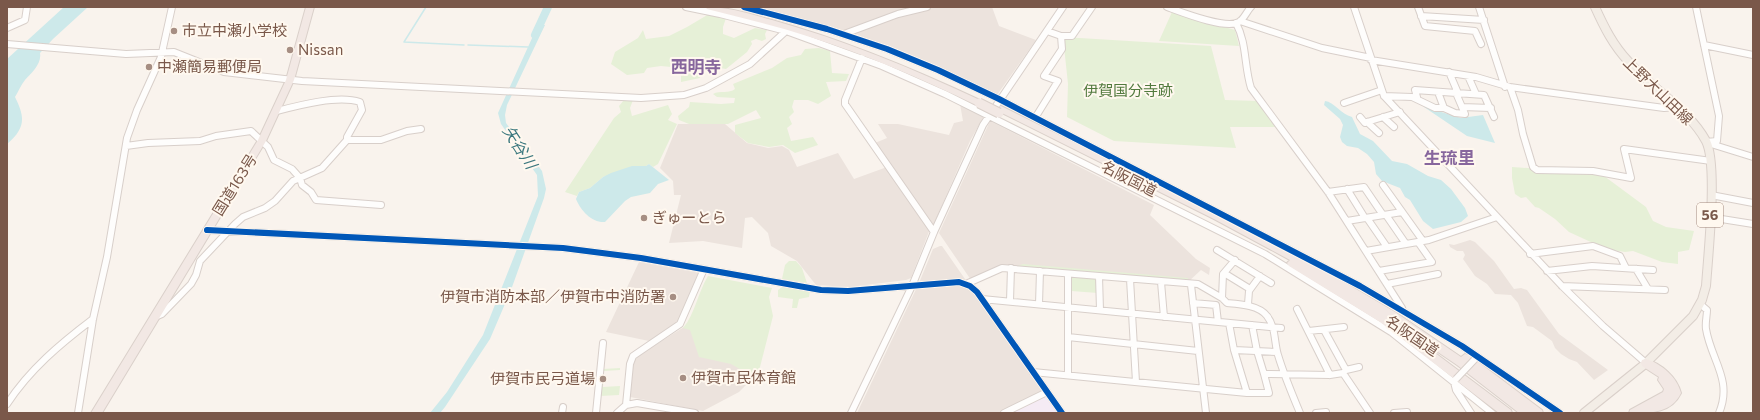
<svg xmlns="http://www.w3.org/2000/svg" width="1760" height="420" viewBox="0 0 1760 420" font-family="Commissioner,'Noto Sans JP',sans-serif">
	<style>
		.industrial { fill: #ece3dd }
		.education { fill: #f5ebf4 }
		.green { fill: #e6f0d7 }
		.water { fill: #cde9ea }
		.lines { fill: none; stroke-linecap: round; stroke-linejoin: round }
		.stream { stroke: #cde9ea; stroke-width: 1.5 }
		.river { stroke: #cde9ea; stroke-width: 8 }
		.minor-casing { stroke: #d8cfca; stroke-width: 8 }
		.major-casing { stroke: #dad0ca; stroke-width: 10 }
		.highway-casing { stroke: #dad0ca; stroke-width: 2 }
		.minor { stroke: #fefdfc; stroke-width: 6 }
		.major { stroke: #f3ede6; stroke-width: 8 }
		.highway { fill: #f2e8e4; fill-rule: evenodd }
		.minor-bridge-casing { stroke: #d8cfca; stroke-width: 8; stroke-linecap: butt }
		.highway-bridge-casing { stroke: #dad0ca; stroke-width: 11; stroke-linecap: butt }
		.minor-bridge { stroke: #fefdfc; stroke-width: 6 }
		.highway-bridge { stroke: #f2e8e4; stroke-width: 9 }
		.cycleway-casing { stroke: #fff8ef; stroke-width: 8 }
		.cycleway { stroke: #0057b8; stroke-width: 6 }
		.poi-dot { fill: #a68e83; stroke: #fff8ef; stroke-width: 1.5 }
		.labels { text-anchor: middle; stroke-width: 4; stroke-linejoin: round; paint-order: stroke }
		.shield { fill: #fff8ef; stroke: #a2887c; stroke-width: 1 }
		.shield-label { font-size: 14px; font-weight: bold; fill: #7a584a }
		.poi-label { font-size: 15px; fill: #7a584a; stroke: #fff8ef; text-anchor: start }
		.park-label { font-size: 15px; fill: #527a3e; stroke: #fff8ef }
		.street-label { font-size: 15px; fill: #7a584a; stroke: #fff8ef }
		.water-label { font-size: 16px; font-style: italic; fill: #3c787f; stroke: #fff8ef }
		.quarter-label { font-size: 17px; font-weight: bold; fill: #87669d; stroke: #fff8ef }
	</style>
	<rect width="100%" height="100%" fill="#f9f3ed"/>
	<path class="industrial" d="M750,7H922L843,32Z
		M931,7H992L999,26L1036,40L997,95L856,34V32L901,15Z
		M960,104L984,116L970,141L933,226L875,143L887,138L878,124H898L949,135L954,123L963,121Z
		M990,121L1154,205L1150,215L1196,259L1210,268L1209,275L1201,270L1188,282L1001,266L971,280L939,233Z
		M678,124H725L747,143L768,148L782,146L789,150L797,167L838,153L854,179L887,167L930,229L911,278L906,280L850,287L816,285L797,261L771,246L768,233L752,217L745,218L742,248L703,241L669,243L681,195H674L673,181L660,168Z
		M1470,240L1475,242L1494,261L1514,289L1521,288L1527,290L1559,334L1608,370L1594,380L1577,362L1569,359L1561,354L1555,348L1552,341L1533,327L1527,326L1518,303L1511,295L1495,294L1487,284L1475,276L1463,259L1465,255L1463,251H1457L1450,247L1449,244L1454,245Z
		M940,246H942L1043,391L999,413H857L919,283L933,249Z
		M639,262L700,273L678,322L649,341L606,332Z
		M684,327L691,328L733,364L755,376L739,392L703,411L630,397L633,362L638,356Z"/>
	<path class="education" d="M1043,397H1046L1058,413H1010Z"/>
	<path class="green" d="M1172,12L1235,30L1239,46L1159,41Z
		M709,14L726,18L723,27V34L734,38L755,28L767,30L765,34L766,39L762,41L756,39L751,41L752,44L747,52L726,69L702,65L698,69L700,78L681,82V68L661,66L647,68L644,73L627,75L611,64L615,52L638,38L643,30L646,39L669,36L687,27Z
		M1063,37L1211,46L1225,100L1259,101L1278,127H1230L1236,148L1114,141L1067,117L1068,84Z
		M819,48L830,51L832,73L849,74L846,81L826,82L831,96L818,104L808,100H794L792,107L794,112L789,117L792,124L787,128L791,141L813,137L818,145L795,153L783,145L769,147L748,143L735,133V125L761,118L756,110L728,124H689L679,120L678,116L689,107L690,102L721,104L734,103L735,98L717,97L713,94C720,90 729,94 735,89L733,84L772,68L787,58L801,55L805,49Z
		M624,100H633L630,108L632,116L668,105L672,114L668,120L677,124L658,164L653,167L649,164L646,166H639L603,177L590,188L579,192L577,196L565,192L614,118L621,112L619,106Z
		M1512,167L1600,173L1646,207L1653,221L1666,227L1694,231L1689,250L1678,252V264L1662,262L1633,251L1625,252L1606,249L1569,232L1555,219L1539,208L1535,207L1526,197L1521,198L1515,194L1512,178Z
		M789,261H796L802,268L807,283L782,279L785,265Z
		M1023,264L1188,278V281L1017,266Z
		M708,276L772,288L769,297L773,316L760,367L754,377L731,364L699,357L690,330L683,328C695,314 698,292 708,276Z
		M1070,277L1097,279L1098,293L1071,291Z
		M782,287L810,291L809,297L799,299L797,308H792L793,299L778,297V290Z
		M620,368V370L604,371L603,387L620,386L619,395L600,396L603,369Z"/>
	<path class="water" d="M64,7H88L53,39L40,53C42,64 31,73 25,80C21,85 18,92 15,97C25,117 26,128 7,144V59Z
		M538,25H545L507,105L505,115L506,123L542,171L546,189L544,198L511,290L490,339L445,407L440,413H430L447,392L483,335L538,196L537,175L501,124L498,113Z
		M1325,101C1334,102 1341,114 1352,117L1360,134L1373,141L1392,161L1407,164L1428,176L1441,180L1451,189L1465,208L1468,216L1461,222L1433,229L1423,221L1410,200L1405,197L1400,188L1382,181L1376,174L1374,162L1367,154L1358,148L1347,146L1342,142L1340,137L1343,125L1340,119L1324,105Z
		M1426,106L1438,111L1461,118L1483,115L1495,143L1467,136L1424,107Z
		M649,164L669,180L658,184L650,193L631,197L625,201L605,222C592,223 581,211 576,199L579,192L590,188L603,177L611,173L632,166H646Z"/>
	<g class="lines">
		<path class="stream" d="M426,7L404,42L464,45
			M468,45L528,47"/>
		<path class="river" d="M535,35L548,7"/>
		<g class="minor-casing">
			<path id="minor" d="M686,7L720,14L786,31L882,66L945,94L1265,254L1391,332L1492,413
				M744,7L827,29L887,49L938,70L999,99L1360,286L1462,346L1560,413
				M1167,7C1181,12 1226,30 1239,22C1244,19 1247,11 1251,7
				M1354,7L1384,96L1562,286L1603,326L1646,363
				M1418,7L1425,26L1475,31L1481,44
				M1479,7L1505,87
				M1696,7L1719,116L1717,141L1706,142
				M1421,16L1484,20
				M1240,21L1322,48L1371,58
				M1236,23C1247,43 1244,66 1251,88L1328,192L1402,308
				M7,28L25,20L27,7
				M1047,31L1061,36H1072L1092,7
				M844,34L898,14L927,7
				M7,44L126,54L174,52L224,72L302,81L641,98L684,95L706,88L750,64L786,31
				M1704,45L1753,55
				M862,58L845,100V104L934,232
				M1371,60L1476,77L1510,87L1664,108L1677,107
				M1449,72L1458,93
				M1468,76L1476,94
				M1510,87L1518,110L1523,134L1533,167L1537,170L1593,171L1631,178L1624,149L1711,161
				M1438,92L1444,108
				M1384,96L1412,97L1435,108H1444L1455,113L1465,114L1456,93
				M1414,97H1417L1415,90L1484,95L1494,117
				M1344,103L1382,90
				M1462,107L1491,108
				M1360,117L1365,123L1367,122
				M1383,117L1394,127
				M1035,118L1058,81L1044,76L1062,49L1061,36
				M1379,133L1367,122L1400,112
				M347,140H381L407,131L421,129
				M1711,144L1753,157
				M126,146L148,143L200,141L216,136L251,131L268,147L274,160L292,169L300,178L302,185L311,192L316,200L381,205
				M1383,185L1423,241
				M1347,189L1365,218
				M1328,192L1364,187L1383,215
				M1711,195L1753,203
				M1386,215L1406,244
				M1709,217L1753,224
				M1367,218L1387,247
				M1347,221L1402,212
				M207,230L563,248L641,258L821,290L848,291L959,282L970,286L977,292L1062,413
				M1217,250L1271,283
				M1366,251L1429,240L1497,217
				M1530,254L1593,246L1620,256L1626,268
				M1636,269L1648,289
				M1379,271L1432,262L1418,242
				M1547,271L1592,266L1653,270
				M1224,273L1250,289
				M1068,274V375
				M1099,276L1100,310
				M1130,279L1136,382
				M1161,282L1164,317
				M966,284L1002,268L1198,284L1222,298L1227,303C1239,304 1259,305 1267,316C1276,327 1274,342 1278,355C1284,375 1292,394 1300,413
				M1387,284L1438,274
				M1191,285L1206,413
				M1562,286L1665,290
				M1222,298L1223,274L1235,260
				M982,299L1281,328
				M1010,301L1011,268
				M1193,303L1216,305L1218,322
				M1039,304L1040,271
				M1248,304L1249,291L1260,276
				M1700,304L1707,310C1707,316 1705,323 1706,329C1711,360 1733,380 1719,413
				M1297,309L1330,375
				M155,317L162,314L191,284L196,275L200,261L235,224L243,217L265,208L275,201L293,181L322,168L347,140V137L362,110L360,102C338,95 300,105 277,111
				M1229,323L1234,350L1247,393
				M1252,325L1257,351L1264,374
				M1324,330L1346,370
				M1309,331L1344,327
				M1068,337L1198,351
				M1234,350L1277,352
				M1033,372L1247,393H1269L1264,374L1330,375L1343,373L1370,413
				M1344,372L1346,370L1359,367
				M1454,382L1456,390L1471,413
				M7,404C30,369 60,344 93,319
				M626,405L630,364L633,356L680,324L704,269
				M78,413L93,319L107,257L127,138L137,110L161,57L172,7
				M562,413L563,407
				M596,413L603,343
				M617,413L626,405L637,403L695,413
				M851,413L912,286L934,232L983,125L1063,7
				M1004,413L1047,392
				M1316,413L1326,412
				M1394,413L1407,412"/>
		</g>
		<g class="major-casing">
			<path id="major" d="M1584,413L1645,364L1693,316L1702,300L1706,286C1708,256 1718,165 1706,141C1688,108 1651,89 1628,61C1613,45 1604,27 1595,7"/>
		</g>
		<g class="highway-casing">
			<path id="highway" d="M306,7H314L294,80L266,141L102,413H91L258,140L286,80Z
				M706,7C729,7 750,14 772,20C844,40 914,69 982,101L983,103L979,106L976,105C922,79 867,55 810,37C776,26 742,18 707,9Z
				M1001,106L1220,215L1305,259L1395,312L1461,357L1465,354L1469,355L1542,410L1543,413H1519L1457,365L1398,325L1511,410L1512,413H1499L1380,322L1289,266L1287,263L1290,260L1214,219L998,111L997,109L998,107Z
				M1646,359C1662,364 1677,377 1681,393C1671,414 1649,413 1629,413L1630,410L1663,392L1664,389L1658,380L1659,377L1642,366L1641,363L1642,360Z"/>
		</g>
		<use href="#minor" class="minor"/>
		<use href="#major" class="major"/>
		<use href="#highway" class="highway"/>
		<g class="minor-bridge-casing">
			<path id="minor-bridge" d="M1456,379L1475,359"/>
		</g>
		<g class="highway-bridge-casing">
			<path id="highway-bridge" d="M979,103L999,113"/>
		</g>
		<use href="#minor-bridge" class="minor-bridge"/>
		<use href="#highway-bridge" class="highway-bridge"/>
		<g class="cycleway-casing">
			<path id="cycleway" d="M744,7L827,29L887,49L938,70L999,99L1360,286L1462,346L1560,413
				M207,230L563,248L641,258L821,290L848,291L959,282L970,286L977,292L1062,413"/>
		</g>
		<use href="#cycleway" class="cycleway"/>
	</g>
	<g class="poi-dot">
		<circle cx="174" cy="31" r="4"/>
		<circle cx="290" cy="50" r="4"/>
		<circle cx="149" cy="67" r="4"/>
		<circle cx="644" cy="218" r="4"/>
		<circle cx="673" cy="297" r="4"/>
		<circle cx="683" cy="378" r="4"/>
		<circle cx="603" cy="379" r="4"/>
	</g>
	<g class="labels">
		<rect class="shield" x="1697" y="203" width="26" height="24" rx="3"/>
		<g class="shield-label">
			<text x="1710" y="220">56</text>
		</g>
		<g class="poi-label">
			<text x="182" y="36">市立中瀬小学校</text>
			<text x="298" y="55">Nissan</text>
			<text x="157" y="72">中瀬簡易郵便局</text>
			<text x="652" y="223">ぎゅーとら</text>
			<text x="665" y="302" text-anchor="end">伊賀市消防本部／伊賀市中消防署</text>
			<text x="691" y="383">伊賀市民体育館</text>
			<text x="595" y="384" text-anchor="end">伊賀市民弓道場</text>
		</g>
		<g class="park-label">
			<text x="1128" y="96">伊賀国分寺跡</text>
		</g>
		<g class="street-label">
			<text transform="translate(1658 91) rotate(44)" y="5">上野大山田線</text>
			<text transform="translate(1129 179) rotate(27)" y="5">名阪国道</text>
			<text transform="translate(235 185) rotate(-58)" y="5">国道163号</text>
			<text transform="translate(1412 336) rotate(34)" y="5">名阪国道</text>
		</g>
		<g class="water-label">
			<text transform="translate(520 147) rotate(57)" y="6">矢谷川</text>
		</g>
		<g class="quarter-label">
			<text x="696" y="73">西明寺</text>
			<text x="1449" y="164">生琉里</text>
		</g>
	</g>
	<rect width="1760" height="420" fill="none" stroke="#7a584a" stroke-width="16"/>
</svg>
